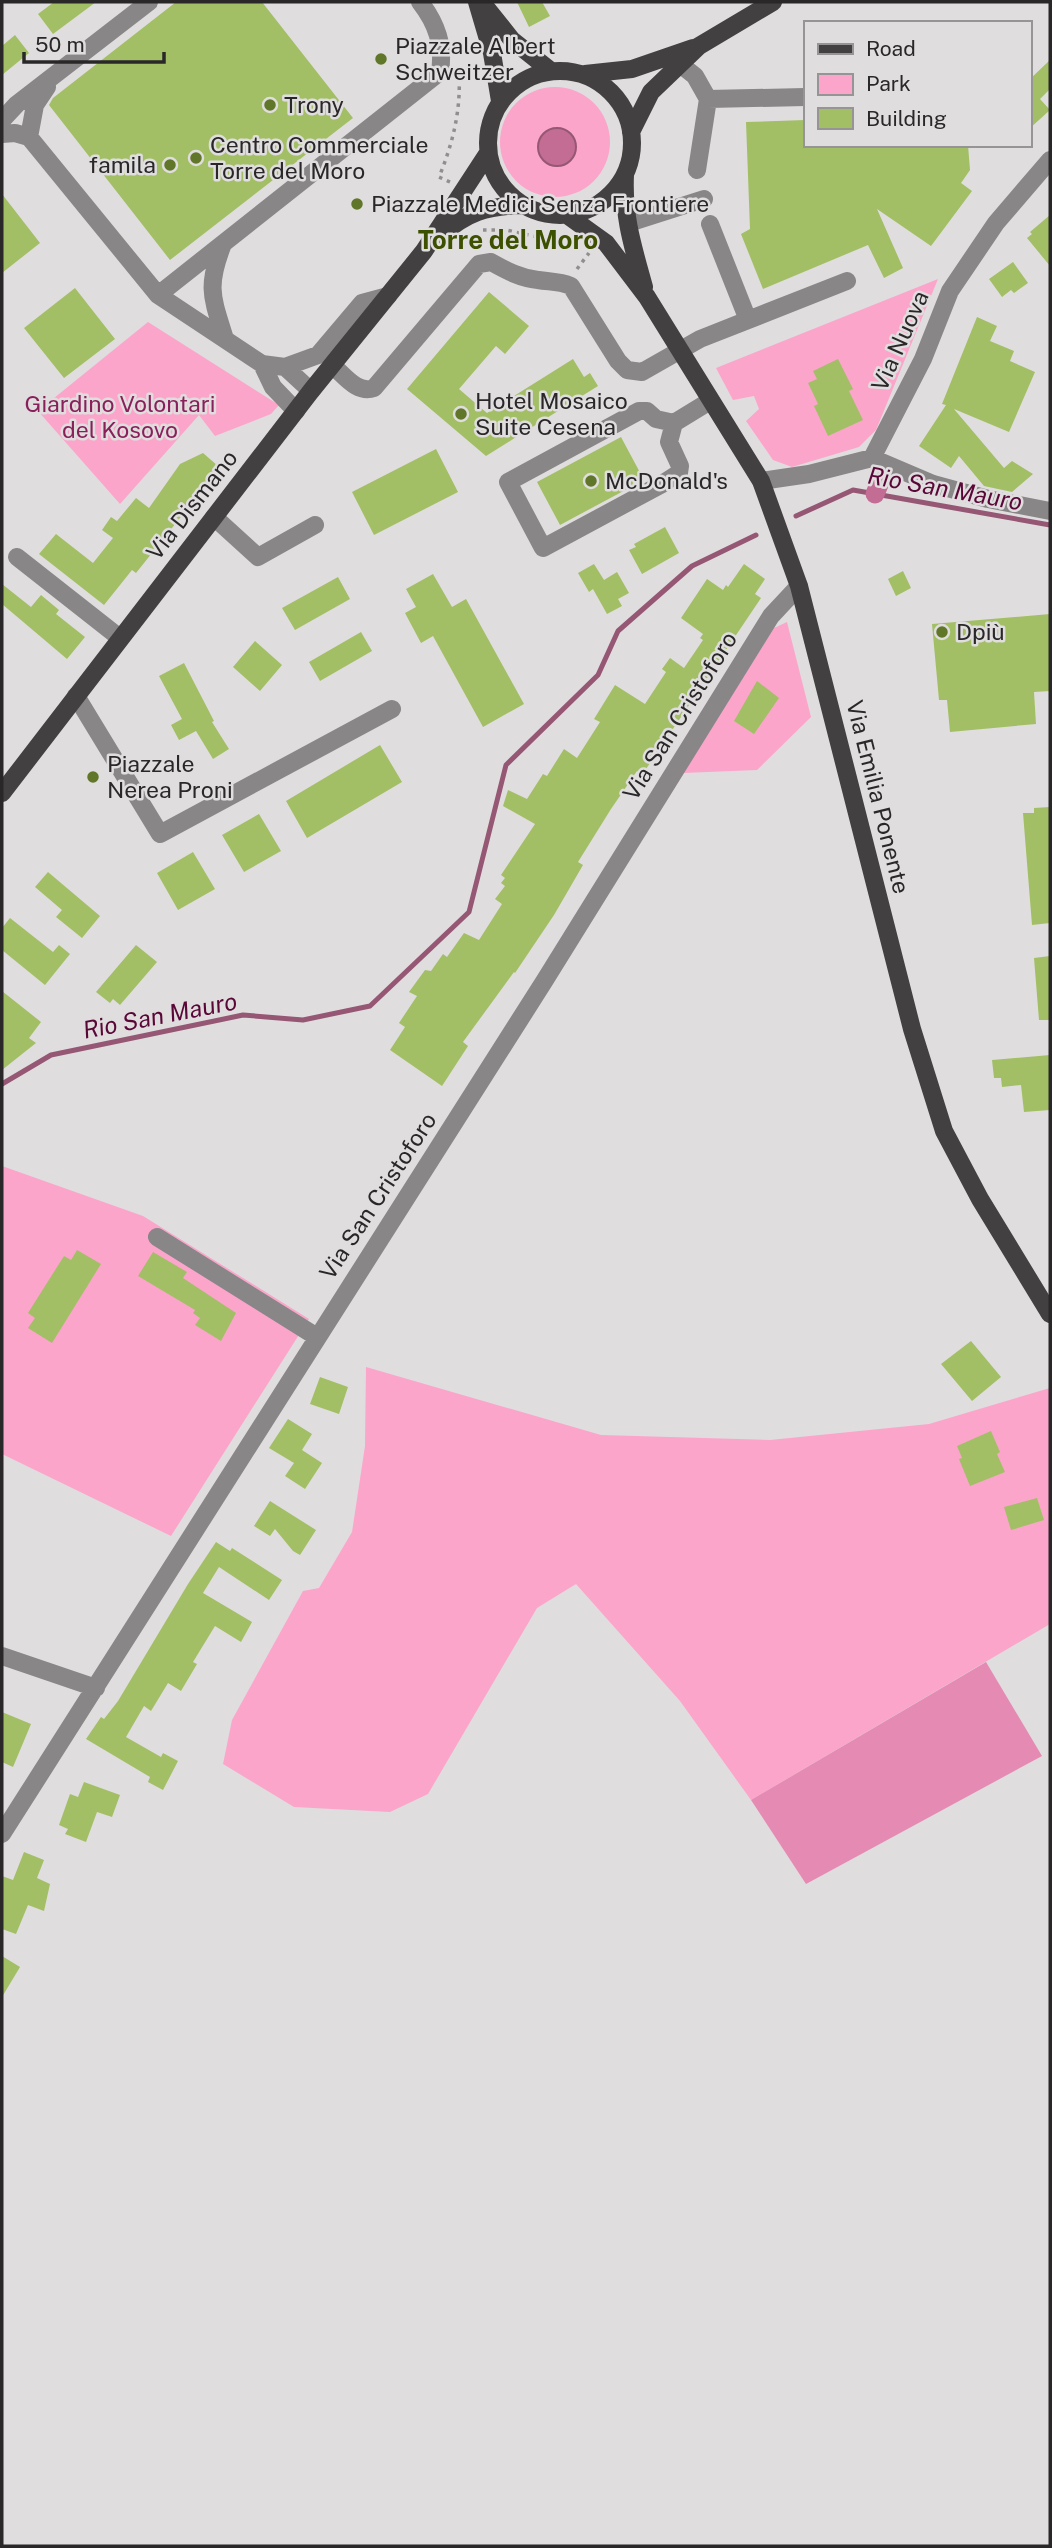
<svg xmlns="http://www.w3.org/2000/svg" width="1052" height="2548" viewBox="0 0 1052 2548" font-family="'Public Sans',sans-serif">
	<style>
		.green { fill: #fba5cb }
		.forest { fill: #e48ab3 }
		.water { fill: #c36c94; stroke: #955774; stroke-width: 2 }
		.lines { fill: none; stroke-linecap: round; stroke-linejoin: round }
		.stream { stroke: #955774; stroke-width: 5 }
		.canal { stroke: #c36c94; stroke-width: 19 }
		.building { fill: #a2bf66 }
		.path { stroke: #908e8f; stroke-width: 3.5; stroke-dasharray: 3.5 5; stroke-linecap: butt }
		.minor { stroke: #888687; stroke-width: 18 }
		.major { stroke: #434041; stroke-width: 18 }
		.poi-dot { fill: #607729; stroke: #e0ddde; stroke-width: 2.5 }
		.labels { text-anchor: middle; stroke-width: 5; stroke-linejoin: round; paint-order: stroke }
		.poi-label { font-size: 23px; fill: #292728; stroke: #e0ddde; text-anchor: start }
		.street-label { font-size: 23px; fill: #292728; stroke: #e0ddde }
		.park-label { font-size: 23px; fill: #89205a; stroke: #e0ddde }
		.water-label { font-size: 24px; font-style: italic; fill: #590737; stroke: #e0ddde }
		.quarter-label { font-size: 26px; font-weight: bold; fill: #3c5000; stroke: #e0ddde }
	</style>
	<rect width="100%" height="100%" fill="#e0ddde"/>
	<path class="green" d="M500 142a55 55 0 1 1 110 0a55 55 0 1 1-110 0Z
		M938,279L876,430L859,447L792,467L773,460L746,421L759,409L754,396L733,400L716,368Z
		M148,322L279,405L271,414L215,436L199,415L120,504L38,411Z
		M787,622L811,717L757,770L683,773L774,628Z
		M2,1166L143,1216L309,1319L171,1536L2,1454Z
		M366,1367L601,1435L770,1440L929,1424L1050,1388V1624L751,1800L680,1701L576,1584L537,1608L428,1794L390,1812L294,1807L223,1764L232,1720L303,1591L319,1588L352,1532L365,1446Z"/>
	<path class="forest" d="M986,1662L1042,1756L806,1884L751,1800Z"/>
	<path class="water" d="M538 147a19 19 0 1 1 38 0a19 19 0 1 1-38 0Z"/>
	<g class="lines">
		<path class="stream" d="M796,516L853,490L1050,525
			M2,1084L51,1055L243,1015L303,1020L370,1006L469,912L506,765L598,675L618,631L692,566L756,535"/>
		<path class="canal" d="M875,494L880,482"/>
	</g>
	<path class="building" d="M54,2H96L53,34L38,14Z
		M176,2H262L353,118L170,260L49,105L53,98Z
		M517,2H542L550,16L529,27Z
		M15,35L29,53L2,75V46Z
		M1050,60V89L1040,99L1050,110L1029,129V80Z
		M805,120V145H968L970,170L961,183L972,191L931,246L877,209L903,268L884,278L868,245L763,289L741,234L750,229L746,122Z
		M2,194L40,243L2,273Z
		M1050,215V266L1027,238L1032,234L1030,232Z
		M1013,262L1028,283L1014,293L1011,290L1002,297L989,279Z
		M75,288L115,339L64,378L24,328Z
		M489,292L529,326L505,354L496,346L459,389L487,413L573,359L584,377L590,373L598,386L486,456L407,389Z
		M977,317L997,326L990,341L1014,351L1010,361L1035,372L1009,432L954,409L1004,468L1012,461L1033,474L1012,492L984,486L959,456L951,468L919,446L946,405L942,404Z
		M838,359L853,389L849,391L863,420L828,436L814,406L818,404L808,383L817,379L813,371Z
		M621,437L644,480L560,525L537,482Z
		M436,449L458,492L374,535L352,492Z
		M203,453L218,466L209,476L212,478L136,573L132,570L104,605L39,554L56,534L93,563L113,538L102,530L111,517L117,521L136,498L149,508L180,464Z
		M665,527L679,553L642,574L629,550L636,547L634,544Z
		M594,564L604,580L617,572L629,593L618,599L622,606L607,614L593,589L589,592L578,573Z
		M744,564L765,579L755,594L761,598L642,775L637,771L611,809L578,862L583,865L554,915L515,973L514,972L463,1042L468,1046L442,1086L390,1050L405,1027L399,1023L417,996L409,992L425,970L431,971L443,954L447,957L464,933L479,940L502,904L495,899L505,886L501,883L505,878L501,875L535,824L503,806L508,790L527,799L543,774L547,776L564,749L577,758L600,722L594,719L615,685L645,704L666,672L662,669L670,658L684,668L703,640L700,638L703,634L681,618L707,579L723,590L726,585L728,587Z
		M903,571L911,588L896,596L888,579Z
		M433,574L452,607L466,599L524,704L483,727L433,636L421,643L405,613L416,607L406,589Z
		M338,577L350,599L295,630L282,608Z
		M2,584L31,607L41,595L59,610L56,614L85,637L67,659L2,604Z
		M1050,614V691L1034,692L1036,724L950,732L947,700H939L932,624Z
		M361,632L372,651L320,681L309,662Z
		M255,641L282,665L260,691L233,667Z
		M184,663L214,721L212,722L229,749L213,759L196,731L179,740L171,725L182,719L159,676Z
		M757,681L779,698L754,734L734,721Z
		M380,745L402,782L307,838L286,801Z
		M1050,807V923L1032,925L1023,813H1034V808Z
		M259,814L281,851L244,872L222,835Z
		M193,852L215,889L178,910L157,873Z
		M48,872L100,916L82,938L56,917L62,910L35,887Z
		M10,918L53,952L59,945L70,954L45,985L2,950V928Z
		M136,945L157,962L120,1005L113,999L110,1003L96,992Z
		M1050,956V1020H1039L1034,958Z
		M2,991L41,1022L29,1038L36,1043L2,1070Z
		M1050,1055V1110L1024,1112L1021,1085L1002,1087L1001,1078H994L992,1060Z
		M77,1250L101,1264L52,1343L28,1328L35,1318L28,1313L64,1256L71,1260Z
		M153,1252L187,1272L183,1278L236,1313L221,1341L195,1325L200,1318L193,1313L195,1310L138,1276Z
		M971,1341L1001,1377L972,1401L941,1364Z
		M320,1377L348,1387L339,1414L310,1404Z
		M288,1419L312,1434L302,1450L322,1463L305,1489L285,1476L294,1463L269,1448Z
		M991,1431L1000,1452L997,1454L1005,1472L970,1486L959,1459L962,1458L957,1446Z
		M1037,1498L1044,1520L1011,1530L1004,1507Z
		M270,1501L316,1530L300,1555L293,1551L275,1529L270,1536L254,1526Z
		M216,1542L230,1551L232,1548L282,1580L269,1600L219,1567L203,1593L252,1622L241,1642L215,1626L193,1662L197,1664L181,1691L168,1683L151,1711L144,1706L126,1737L161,1757L163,1753L178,1761L163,1790L148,1782L150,1777L86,1739L101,1717L104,1719L118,1701L188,1584Z
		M2,1712L31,1724L13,1767L2,1762Z
		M84,1782L120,1795L112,1817L97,1812L86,1842L65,1834L68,1829L59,1825L70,1794L78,1797Z
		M24,1852L44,1860L37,1878L50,1884L44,1911L28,1905L16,1934L2,1929V1876L13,1880Z
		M2,1956L20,1967L2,1997Z"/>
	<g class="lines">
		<path class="path" d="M450,182L439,177C453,143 461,110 459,74
			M483,230H506L579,246
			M577,269L589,253"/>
		<path class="minor" d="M680,64L695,76L708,99L697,170
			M708,99L805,97
			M2,120L17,104L149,2
			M2,134L15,133L29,137L158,295L262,364L285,367L311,391
			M29,137L35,105L47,87
			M632,222L704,199
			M710,224L748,320
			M223,244C206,287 212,297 225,339
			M158,295L440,72C444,45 437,24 420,2
			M262,364L273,387L296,411
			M333,366C345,376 357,394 374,388L479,264L491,262C507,271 520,278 538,280C550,282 559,281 571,286L618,361L627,370L642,372L700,339L847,281
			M285,367L318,355L362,303L388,296
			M639,411H647L656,419L674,423L669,442L680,466L679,473L662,484L543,548L508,482Z
			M674,423L710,401
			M872,458L933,484L988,499L1050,511
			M761,481L809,474L872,458L923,359L950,291L996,223L1050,160
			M214,517L258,557L315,525
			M17,557L120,638
			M76,696L160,834L392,709
			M157,1237L317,1337
			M2,1656L96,1688
			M2,1834L545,980L771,616L799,586"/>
		<path class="major" d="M477,2L492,53L500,101
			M484,5L512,40L551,71
			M488 143a72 72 0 1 1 144 0a72 72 0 1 1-144 0Z
			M585,74L632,69L693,48
			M631,132L651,92L699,46L773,2
			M625,175C623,217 633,247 644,287
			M567,215L606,243L647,297L761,481L799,586L912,1029L944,1131L980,1199L1050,1314
			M439,237C466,212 487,206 523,205
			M2,793L311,391L424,251L488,153"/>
	</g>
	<g class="poi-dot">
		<circle cx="381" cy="59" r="7"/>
		<circle cx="270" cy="105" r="7"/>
		<circle cx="196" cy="158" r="7"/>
		<circle cx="170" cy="165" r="7"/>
		<circle cx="357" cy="204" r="7"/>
		<circle cx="461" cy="414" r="7"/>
		<circle cx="591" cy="481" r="7"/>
		<circle cx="942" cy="632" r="7"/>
		<circle cx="93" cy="777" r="7"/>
	</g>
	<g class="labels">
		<g class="poi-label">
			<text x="395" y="54">Piazzale Albert<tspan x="395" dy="26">Schweitzer</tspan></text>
			<text x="284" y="113">Trony</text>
			<text x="210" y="153">Centro Commerciale<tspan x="210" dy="26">Torre del Moro</tspan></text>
			<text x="156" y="173" text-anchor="end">famila</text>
			<text x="371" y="212">Piazzale Medici Senza Frontiere</text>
			<text x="475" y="409">Hotel Mosaico<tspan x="475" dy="26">Suite Cesena</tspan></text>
			<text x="605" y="489">McDonald's</text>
			<text x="956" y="640">Dpiù</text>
			<text x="107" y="772">Piazzale<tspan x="107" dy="26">Nerea Proni</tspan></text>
		</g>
		<g class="street-label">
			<text transform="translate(900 341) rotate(-66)" y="8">Via Nuova</text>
			<text transform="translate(192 505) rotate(-52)" y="8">Via Dismano</text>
			<text transform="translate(680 716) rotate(-58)" y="8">Via San Cristoforo</text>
			<text transform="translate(878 797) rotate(76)" y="8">Via Emilia Ponente</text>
			<text transform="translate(378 1196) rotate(-57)" y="8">Via San Cristoforo</text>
		</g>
		<g class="park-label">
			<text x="120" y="412">Giardino Volontari<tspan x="120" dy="26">del Kosovo</tspan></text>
		</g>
		<g class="water-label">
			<text transform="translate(945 489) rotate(10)" y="8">Rio San Mauro</text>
			<text transform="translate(160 1016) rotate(-11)" y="8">Rio San Mauro</text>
		</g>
		<g class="quarter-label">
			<text x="508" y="249">Torre del Moro</text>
		</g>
	</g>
	<rect width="1052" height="2548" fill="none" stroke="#292728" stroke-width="7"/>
	<rect x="804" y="21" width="228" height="126" fill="#e0ddde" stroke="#979495" stroke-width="2"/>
	<rect x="818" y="44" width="35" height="10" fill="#434041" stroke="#979495" stroke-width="2"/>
	<text x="866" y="56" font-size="21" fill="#292728">Road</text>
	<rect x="818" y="74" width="35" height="21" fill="#fba5cb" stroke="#979495" stroke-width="2"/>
	<text x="866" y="91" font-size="21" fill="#292728">Park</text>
	<rect x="818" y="108" width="35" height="21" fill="#a2bf66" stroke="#979495" stroke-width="2"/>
	<text x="866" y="126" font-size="21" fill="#292728">Building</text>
	<path d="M24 52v10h140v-10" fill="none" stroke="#292728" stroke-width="3.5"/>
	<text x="35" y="52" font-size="21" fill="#292728" stroke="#e0ddde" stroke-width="5" paint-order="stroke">50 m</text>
</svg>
